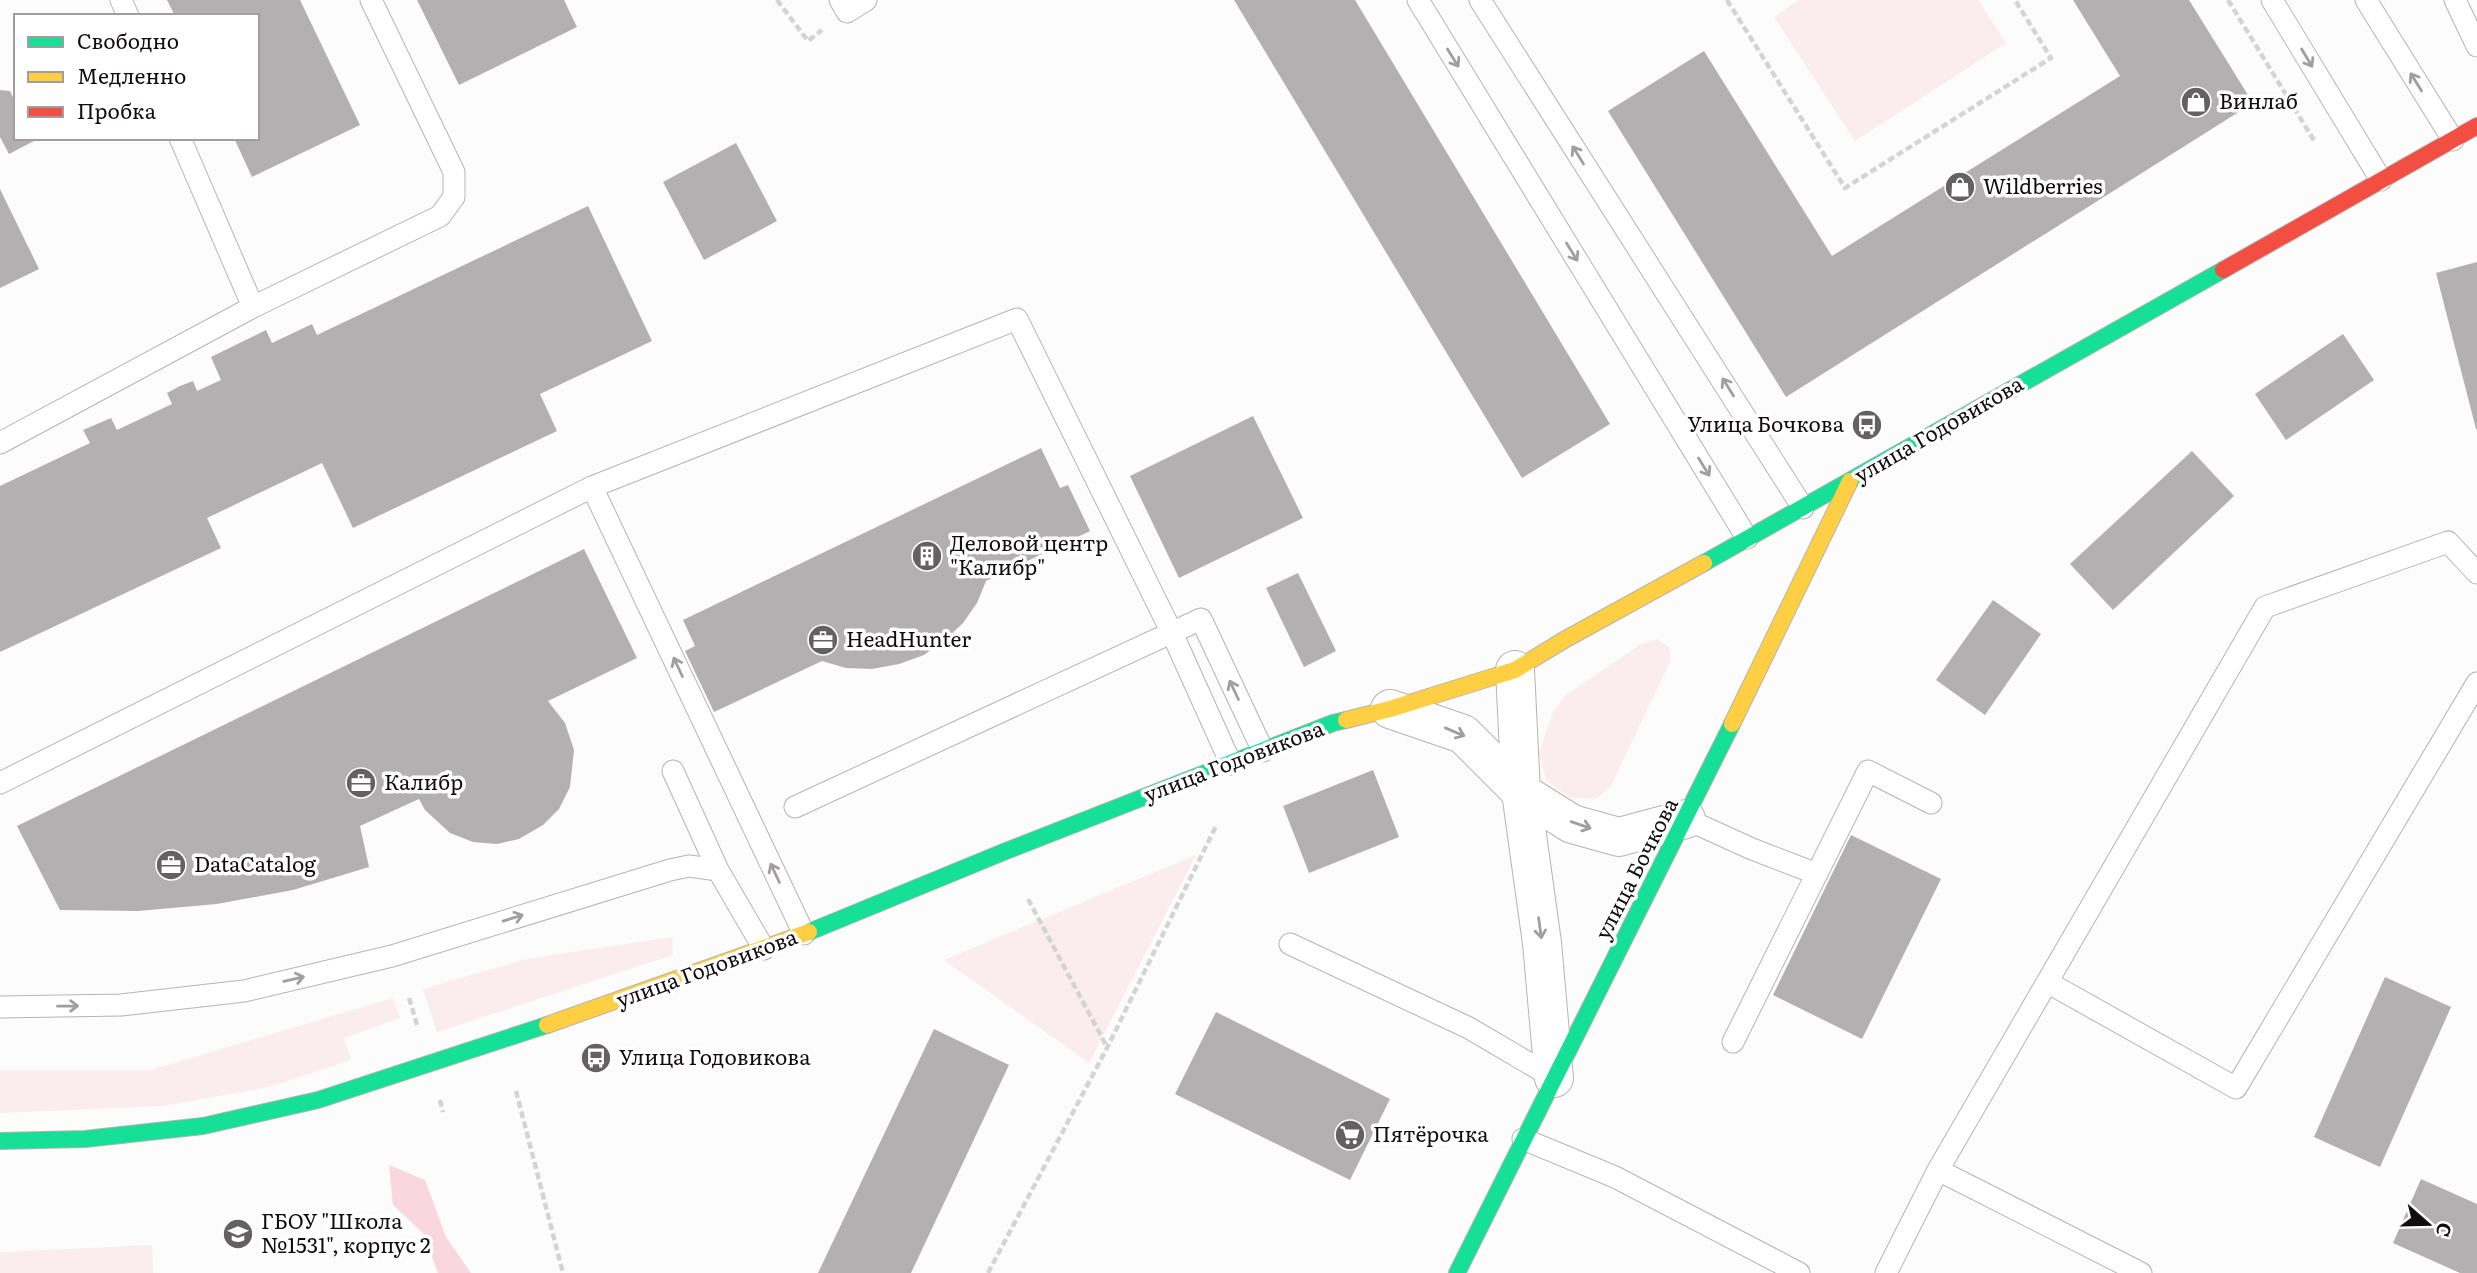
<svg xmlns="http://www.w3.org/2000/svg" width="2477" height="1273" viewBox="0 0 2477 1273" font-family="Literata,serif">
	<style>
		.green { fill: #faecef }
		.forest { fill: #fad7e0 }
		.building { fill: #b2b0b0 }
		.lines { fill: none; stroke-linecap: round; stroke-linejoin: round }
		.lane-casing { stroke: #b6b3b3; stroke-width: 23 }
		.street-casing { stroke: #b6b3b3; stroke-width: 40 }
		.fast-casing { stroke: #b6b3b3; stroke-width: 18 }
		.slow-casing { stroke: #b6b3b3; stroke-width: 18 }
		.jam-casing { stroke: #b6b3b3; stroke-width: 18 }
		.path { stroke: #d5d4d4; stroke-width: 4.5; stroke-dasharray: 7 3.5; stroke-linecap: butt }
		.lane { stroke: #fff; stroke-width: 21 }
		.street { stroke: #fff; stroke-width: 38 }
		.fast { stroke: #16e098; stroke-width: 16 }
		.slow { stroke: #ffcf43; stroke-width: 16 }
		.jam { stroke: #f24e42; stroke-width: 16 }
		.oneway { stroke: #a09e9f }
		.labels { text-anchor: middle; stroke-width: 7; stroke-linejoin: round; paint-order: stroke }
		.poi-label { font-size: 21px; fill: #110d0e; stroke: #fff; text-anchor: start }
		.street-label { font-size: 21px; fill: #110d0e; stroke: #fff }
	</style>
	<rect width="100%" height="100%" fill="#fcfcfc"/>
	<path class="green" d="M1799,0H1978L2006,43L1855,141L1774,17Z
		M1657,639L1669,647L1671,660L1610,787L1596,799L1570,798L1546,780L1539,754L1552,714L1566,695L1641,644Z
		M1196,855L1089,1063L944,960Z
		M672,937L673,955L437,1032L423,989L526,959Z
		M393,998L400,1018L344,1038L351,1060L269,1087L164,1106L0,1113V1070H151Z
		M152,1245L153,1273H0V1252Z"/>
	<path class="forest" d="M389,1165L425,1180L446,1237L471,1273H438L423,1233L393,1205Z"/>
	<path class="building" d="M167,0H300L360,125L252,177L234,138H257V16H175Z
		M417,0H564L577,27L459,85Z
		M1234,0H1355L1610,424L1522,478Z
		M2073,0H2189L2253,103L1786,397L1608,111L1704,51L1832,256L2120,76Z
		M0,90L10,91L16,103V138H33L34,141L9,154L0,137Z
		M736,143L777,221L704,260L663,182Z
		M0,189L39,269L0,288Z
		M588,206L652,341L540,394L557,431L353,528L322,463L207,518L221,548L0,652V486L90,443L83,430L111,418L117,430L172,404L167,393L180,386L193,381L197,391L221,380L211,357L266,330L272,343L312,324L317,335Z
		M2477,262V429H2476L2436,273Z
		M2343,334L2374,380L2286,440L2255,394Z
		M1253,416L1303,518L1179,578L1130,476Z
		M1041,448L1060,488L1068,485L1090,531L986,581L977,603L963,623L945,640L924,655L899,664L872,669L846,668L822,661L714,712L685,651L695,646L683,620Z
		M2192,451L2234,496L2113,610L2070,564Z
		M584,549L637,658L548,701L565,723L574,750L570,787L559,809L543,825L519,839L497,844L473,842L450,833L425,810L419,799L360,826L369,867L293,890L217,904L138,911L60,910L17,826Z
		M1298,573L1336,651L1304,667L1266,588Z
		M1993,600L2041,634L1985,715L1936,680Z
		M1373,770L1399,837L1309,873L1283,806Z
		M1851,835L1941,879L1862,1039L1773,995Z
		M2385,977L2451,1007L2380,1167L2314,1137Z
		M1216,1012L1390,1099L1350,1180L1175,1094Z
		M934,1029L1009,1065L911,1273H818Z
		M2421,1179L2477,1204V1273H2460L2393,1243Z"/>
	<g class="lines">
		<g class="lane-casing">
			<path id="lane" d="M121,0L128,16
				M840,0L847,12L866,0
				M1418,0L1747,538
				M1480,0C1587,170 1696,338 1803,508
				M2272,0L2381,180
				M2366,0L2453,140
				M2455,0L2477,46
				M180,138L253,307
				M0,443L253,307L440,216L454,197V172L371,0
				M592,487L804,934
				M673,771L718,870L764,949
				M0,783L592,487L1017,319L1172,633L1231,764
				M795,807L1201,619L1263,751
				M1686,819L1752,849L1817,874
				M1290,944L1469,1028L1554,1078
				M2047,982L2236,1088L2477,683
				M0,1007L121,1005L244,991L392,956L670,870L689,866L718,870
				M1733,1042L1868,771L1931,803
				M1523,1139L1615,1177L1799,1273
				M1938,1170L2141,1273
				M1886,1273L1938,1170L2265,607L2448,542L2477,573"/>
		</g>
		<g class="street-casing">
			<path id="street" d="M1515,670L1521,792L1572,824L1619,837L1686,819
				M1390,709L1463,734L1521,792L1542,943L1554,1078"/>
		</g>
		<g class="fast-casing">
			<path id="fast" d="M1704,563L2223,270
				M809,932L1006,851L1333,723L1346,720
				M0,1141L85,1139L203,1126L318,1100L547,1025
				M1457,1273L1732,724"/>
		</g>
		<g class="slow-casing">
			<path id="slow" d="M1346,720L1390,709L1515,670L1564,640L1704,563
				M1732,724L1850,481
				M547,1025L809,932"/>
		</g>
		<g class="jam-casing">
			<path id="jam" d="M2223,270L2477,126"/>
		</g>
		<path class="path" d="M777,0L808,41L822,30
			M1727,0L1845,188L2051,58L2015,0
			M2228,0L2315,142
			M1028,899L1107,1047
			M409,998L418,1028
			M516,1091L563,1273
			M440,1100L443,1112
			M988,1273L1107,1048L1217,824"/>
		<use href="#lane" class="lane"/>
		<use href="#street" class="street"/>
		<use href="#fast" class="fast"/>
		<use href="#slow" class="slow"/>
		<use href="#jam" class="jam"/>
	</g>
	<defs><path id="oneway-shaft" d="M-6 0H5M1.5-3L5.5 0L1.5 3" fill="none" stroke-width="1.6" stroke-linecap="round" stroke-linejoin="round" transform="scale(1.75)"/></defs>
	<g class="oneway">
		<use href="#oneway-shaft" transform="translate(1453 58) rotate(58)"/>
		<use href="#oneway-shaft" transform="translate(2307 58) rotate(59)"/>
		<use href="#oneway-shaft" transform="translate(2416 82) rotate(-122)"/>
		<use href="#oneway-shaft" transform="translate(1578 155) rotate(-122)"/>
		<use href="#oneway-shaft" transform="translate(1572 252) rotate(58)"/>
		<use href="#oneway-shaft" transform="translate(1728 387) rotate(-122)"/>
		<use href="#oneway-shaft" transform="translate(1704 467) rotate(58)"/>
		<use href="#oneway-shaft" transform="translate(678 667) rotate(-115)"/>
		<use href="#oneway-shaft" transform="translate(1234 690) rotate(-115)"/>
		<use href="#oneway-shaft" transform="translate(1455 732) rotate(23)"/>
		<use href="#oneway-shaft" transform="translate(1581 825) rotate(19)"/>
		<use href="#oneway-shaft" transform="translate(775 873) rotate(-115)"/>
		<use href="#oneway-shaft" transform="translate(513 918) rotate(-17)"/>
		<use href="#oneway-shaft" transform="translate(1540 928) rotate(82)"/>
		<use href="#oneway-shaft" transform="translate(294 979) rotate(-13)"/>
		<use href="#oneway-shaft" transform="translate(68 1006) rotate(-1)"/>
	</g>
	<defs>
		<g id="shop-disc" transform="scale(1.575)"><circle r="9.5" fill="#636161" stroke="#fff"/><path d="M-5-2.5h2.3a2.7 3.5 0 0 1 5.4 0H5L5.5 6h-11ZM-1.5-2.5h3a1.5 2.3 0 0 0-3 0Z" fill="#fff"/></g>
		<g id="bus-disc" transform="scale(1.575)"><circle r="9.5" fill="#636161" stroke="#fff"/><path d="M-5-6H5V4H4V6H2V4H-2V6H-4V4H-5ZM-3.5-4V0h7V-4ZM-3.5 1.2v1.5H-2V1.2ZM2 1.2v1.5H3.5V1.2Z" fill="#fff"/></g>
		<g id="building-disc" transform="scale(1.575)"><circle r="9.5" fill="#636161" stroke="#fff"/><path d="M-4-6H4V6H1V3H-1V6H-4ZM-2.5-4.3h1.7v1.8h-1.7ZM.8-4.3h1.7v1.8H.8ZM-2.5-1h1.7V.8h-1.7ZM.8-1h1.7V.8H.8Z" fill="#fff"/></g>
		<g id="office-disc" transform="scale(1.575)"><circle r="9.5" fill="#636161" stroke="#fff"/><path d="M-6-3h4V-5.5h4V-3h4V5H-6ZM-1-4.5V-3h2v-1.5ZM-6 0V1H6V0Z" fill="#fff"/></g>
		<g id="supermarket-disc" transform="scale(1.575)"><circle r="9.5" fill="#636161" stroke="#fff"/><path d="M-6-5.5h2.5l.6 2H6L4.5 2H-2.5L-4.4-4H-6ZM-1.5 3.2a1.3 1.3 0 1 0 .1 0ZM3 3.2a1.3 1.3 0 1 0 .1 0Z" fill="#fff"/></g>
		<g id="school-disc" transform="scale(1.575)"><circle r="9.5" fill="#636161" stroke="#fff"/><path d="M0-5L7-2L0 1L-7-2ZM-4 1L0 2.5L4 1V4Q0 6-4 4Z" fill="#fff"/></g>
	</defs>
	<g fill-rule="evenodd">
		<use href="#shop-disc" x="2196" y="102"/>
		<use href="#shop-disc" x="1960" y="187"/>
		<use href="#bus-disc" x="1867" y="425"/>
		<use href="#building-disc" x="927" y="556"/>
		<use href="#office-disc" x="823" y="640"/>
		<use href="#office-disc" x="361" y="783"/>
		<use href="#office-disc" x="171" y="865"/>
		<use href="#bus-disc" x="596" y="1058"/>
		<use href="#supermarket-disc" x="1350" y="1135"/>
		<use href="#school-disc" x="238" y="1234"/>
	</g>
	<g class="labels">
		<g class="poi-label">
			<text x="2219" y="109">Винлаб</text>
			<text x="1983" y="194">Wildberries</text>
			<text x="1844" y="432" text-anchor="end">Улица Бочкова</text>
			<text x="950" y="551">Деловой центр<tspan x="950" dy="24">"Калибр"</tspan></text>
			<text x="846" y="647">HeadHunter</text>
			<text x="384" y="790">Калибр</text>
			<text x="194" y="872">DataCatalog</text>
			<text x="619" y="1065">Улица Годовикова</text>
			<text x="1373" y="1142">Пятёрочка</text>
			<text x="261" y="1229">ГБОУ "Школа<tspan x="261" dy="24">№1531", корпус 2</tspan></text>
		</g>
		<g class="street-label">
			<text transform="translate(1939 430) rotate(-30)" y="7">улица Годовикова</text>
			<text transform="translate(1234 762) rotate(-21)" y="7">улица Годовикова</text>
			<text transform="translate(1637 869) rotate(-63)" y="7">улица Бочкова</text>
			<text transform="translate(707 969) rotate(-20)" y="7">улица Годовикова</text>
		</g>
	</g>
	<rect x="14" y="14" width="245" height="126" fill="#ffffff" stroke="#a09e9f" stroke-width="2"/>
	<rect x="28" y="37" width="35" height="10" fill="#16e098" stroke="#a09e9f" stroke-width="2"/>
	<text x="77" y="49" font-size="21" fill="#110d0e">Свободно</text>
	<rect x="28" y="72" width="35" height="10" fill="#ffcf43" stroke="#a09e9f" stroke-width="2"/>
	<text x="77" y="84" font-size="21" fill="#110d0e">Медленно</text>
	<rect x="28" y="107" width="35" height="10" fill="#f24e42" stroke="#a09e9f" stroke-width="2"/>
	<text x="77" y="119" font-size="21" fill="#110d0e">Пробка</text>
	<g transform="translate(2428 1224) rotate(110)" stroke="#ffffff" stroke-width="5" paint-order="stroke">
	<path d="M0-5L12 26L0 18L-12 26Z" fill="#110d0e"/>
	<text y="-10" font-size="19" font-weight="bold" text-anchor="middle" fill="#110d0e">С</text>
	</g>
</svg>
